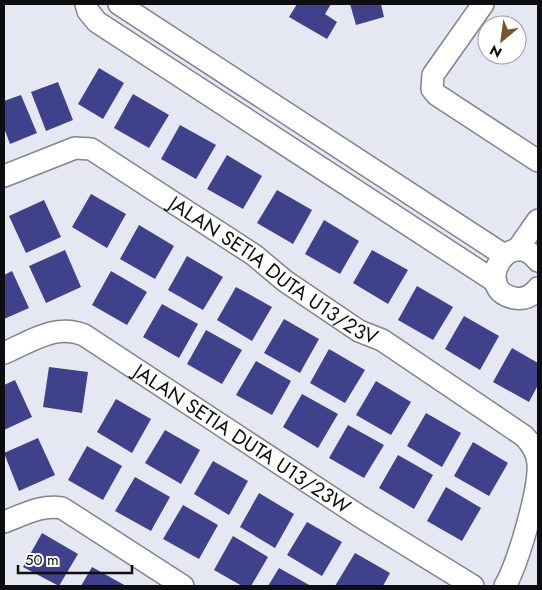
<svg xmlns="http://www.w3.org/2000/svg" width="542" height="590" viewBox="0 0 542 590" font-family="Jost,sans-serif">
	<style>
		.building { fill: #3f418b }
		.lines { fill: none; stroke-linecap: round; stroke-linejoin: round }
		.minor-casing { stroke: #82838e; stroke-width: 24 }
		.minor { stroke: #fff; stroke-width: 21 }
		.labels { text-anchor: middle; stroke-width: 5; stroke-linejoin: round; paint-order: stroke }
		.street-label { font-size: 20px; fill: #0d0e11; stroke: #fff }
	</style>
	<rect width="100%" height="100%" fill="#e5e7f2"/>
	<path class="building" d="M297,4H331L325,14L337,22L327,39L289,17Z
		M350,4H381L384,17L356,25Z
		M99,68L124,83L103,119L78,104Z
		M58,82L73,120L46,131L31,92Z
		M133,94L169,115L149,148L114,128Z
		M21,95L37,133L10,144L4,128V101Z
		M180,125L216,145L196,179L161,159Z
		M227,155L262,176L243,209L207,189Z
		M277,190L312,210L293,244L257,223Z
		M91,194L126,214L107,248L72,227Z
		M44,200L61,237L26,253L9,216Z
		M324,220L359,241L340,274L305,254Z
		M139,225L174,246L155,279L120,259Z
		M65,250L81,287L46,303L29,266Z
		M372,250L408,270L388,304L353,283Z
		M187,256L223,277L203,310L168,290Z
		M12,271L29,308L4,319V275Z
		M111,271L147,292L127,325L92,305Z
		M417,286L453,307L433,340L398,320Z
		M236,287L272,307L252,341L217,320Z
		M162,304L198,324L179,358L143,337Z
		M464,316L499,336L480,370L445,349Z
		M284,319L319,339L300,373L264,353Z
		M206,330L242,350L222,384L187,364Z
		M512,348L538,363V385L529,402L493,382Z
		M329,349L365,370L345,403L310,383Z
		M256,361L291,381L272,415L236,395Z
		M49,367L88,372L82,413L43,407Z
		M15,380L32,417L4,430V385Z
		M376,381L411,402L391,435L356,415Z
		M302,394L338,414L318,448L283,427Z
		M116,399L151,419L132,453L97,432Z
		M426,413L461,433L442,467L407,446Z
		M348,425L384,445L364,478L329,458Z
		M165,430L200,450L181,484L145,463Z
		M38,438L55,475L19,491L4,453Z
		M473,442L508,463L489,496L454,476Z
		M87,446L122,466L103,500L68,480Z
		M398,455L433,475L414,509L379,488Z
		M213,461L248,481L229,515L194,494Z
		M135,477L170,497L151,531L115,511Z
		M446,487L481,508L462,541L427,521Z
		M259,493L294,514L275,548L240,527Z
		M183,505L218,525L199,559L163,539Z
		M307,522L342,542L322,576L287,555Z
		M42,533L78,554L59,586L23,567Z
		M233,536L268,557L251,586H242L214,570Z
		M355,553L390,573L383,586H335Z
		M92,567L126,586H81Z
		M279,568L311,586H268Z"/>
	<g class="lines">
		<g class="minor-casing">
			<g id="minor">
				<path d="M86,4L88,11L97,22L496,282"/>
				<path d="M119,4L504,255"/>
				<path d="M483,4L433,75L432,89L437,95L538,161"/>
				<path id="s1" d="M4,176L75,148L91,149L254,255L285,281L359,331L382,340L524,436C532,444 537,452 538,463C540,489 518,563 505,586"/>
				<path d="M517,250L538,220"/>
				<path d="M538,261C510,224 471,289 514,298C524,300 532,296 538,288"/>
				<path id="s2" d="M4,353C30,342 56,323 84,335L361,517L473,586"/>
				<path d="M4,522C23,515 42,504 62,508L183,586"/>
			</g>
		</g>
		<use href="#minor" class="minor"/>
	</g>
	<g class="labels">
		<g class="street-label">
			<text dy="7" stroke="none"><textPath href="#s1" startOffset="312">JALAN SETIA DUTA U13/23V</textPath></text>
			<text dy="7" stroke="none"><textPath href="#s2" startOffset="274">JALAN SETIA DUTA U13/23W</textPath></text>
		</g>
	</g>
	<rect width="542" height="590" fill="none" stroke="#0d0e11" stroke-width="10"/>
	<g transform="translate(502 40) rotate(209)"><circle r="24" fill="#ffffff" stroke="#9e9fa0"/>
	<path d="M0-4L9 19L0 12L-9 19Z" fill="#77542c"/>
	<text y="-8" font-size="14" font-weight="bold" text-anchor="middle" fill="#0d0e11">N</text>
	</g>
	<path d="M18 565v8h114v-8" fill="none" stroke="#0d0e11" stroke-width="2.5"/>
	<text x="25" y="565" font-size="15" fill="#0d0e11" stroke="#ffffff" stroke-width="4" paint-order="stroke">50 m</text>
</svg>
